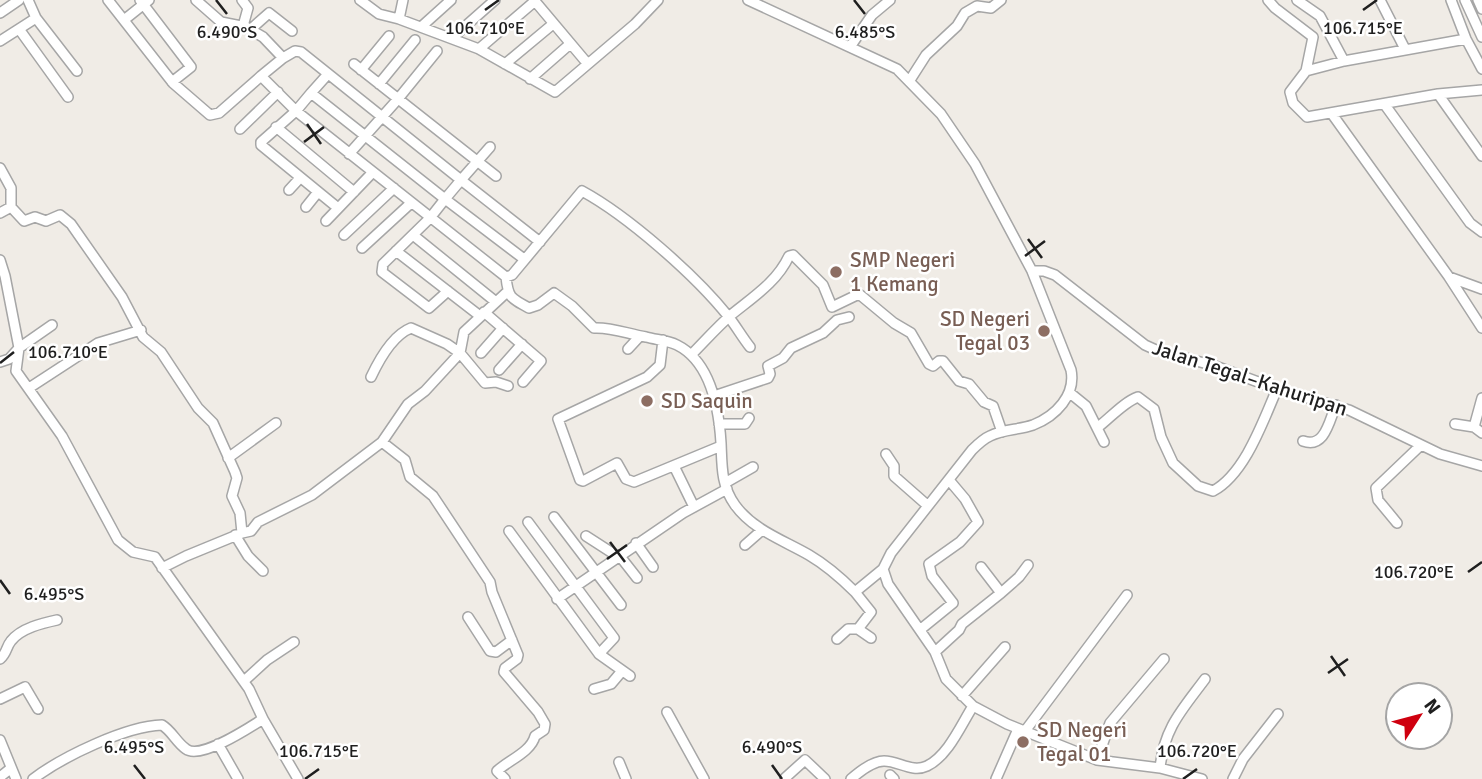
<svg xmlns="http://www.w3.org/2000/svg" width="1482" height="779" viewBox="0 0 1482 779" font-family="Signika,sans-serif">
	<style>
		.lines { fill: none; stroke-linecap: round; stroke-linejoin: round }
		.minor-casing { stroke: #a6a6a6; stroke-width: 12 }
		.minor { stroke: #fff; stroke-width: 9 }
		.ticks { fill: none; stroke: #1f1f1f; stroke-width: 2.5 }
		.education-dot { fill: #8d6e63; stroke: #fff; stroke-width: 2.5 }
		.labels { text-anchor: middle; stroke-width: 5; stroke-linejoin: round; paint-order: stroke }
		.education-label { font-size: 21px; fill: #785e54; stroke: #fff; text-anchor: start }
		.street-label { font-size: 21px; fill: #1f1f1f; stroke: #fff }
		.ticks-label { font-size: 18px; text-anchor: middle; fill: #1f1f1f; stroke: #fff; stroke-width: 5; stroke-linejoin: round; paint-order: stroke }
	</style>
	<rect width="100%" height="100%" fill="#f0ece6"/>
	<g class="lines">
		<g class="minor-casing">
			<path id="minor" d="M28,0L36,18L77,71
				M108,0L173,83L210,115L219,113L261,76L296,111L261,142V145L338,208
				M140,0L191,67L172,82
				M196,0L221,22L246,27L263,37L283,58L295,51L301,52L461,180L445,199L311,93L296,111L506,277L512,275L582,191C628,216 695,275 728,316C736,326 742,337 750,347
				M242,0L248,8L243,26
				M360,0L379,14L399,19L479,49L555,92L635,24L658,0
				M534,0L587,63
				M748,0L897,69L941,114L975,164L1032,271L1071,370C1076,395 1056,416 1033,425C1019,430 1003,429 990,436C983,439 978,444 972,450L891,553L883,569L888,584L935,652L946,679L973,706L1007,724L1097,760L1160,768L1202,779
				M1268,0L1275,8L1313,37L1306,71L1290,92L1293,103L1307,117L1438,94L1482,90
				M1297,0L1320,16L1344,61
				M1380,0L1405,49
				M1451,0L1466,39L1482,69
				M1465,0L1482,37
				M1478,0L1482,9
				M0,13L19,0
				M399,19L403,0
				M124,20L149,0
				M421,27L451,0
				M19,29L68,97
				M251,29L269,13L292,31
				M452,38L495,0
				M0,41L36,18
				M850,47L872,15L890,0
				M479,49L535,1
				M354,64L496,176
				M505,64L553,24
				M361,70L389,36
				M1306,71L1344,61L1466,39
				M261,76L283,58
				M530,79L570,44
				M910,80L926,55L957,26L965,13L977,6L991,8L1001,0
				M379,84L415,40
				M311,93L328,74
				M1438,94L1482,156
				M1385,105L1470,223L1482,232
				M1332,114L1449,277L1482,328
				M276,127L354,192
				M240,129L278,92
				M490,147L461,180L540,242
				M349,154L398,99L437,51
				M0,168L11,188V207
				M289,190L300,178
				M11,207L24,221L35,217L46,221L60,215L71,224L122,297L143,337L161,352L198,408L213,423L235,472L237,478L232,496L240,513L242,533L186,556L162,568
				M306,207L318,192
				M0,213L11,207
				M326,221L373,172
				M344,235L394,188
				M413,235L496,302
				M362,248L411,203
				M396,251L480,316
				M0,260L5,276L19,348L16,371L62,436L118,540L133,552L155,557L249,689L263,719
				M1032,271H1044L1055,275L1145,345L1156,350L1215,366L1277,389L1349,410L1440,454L1482,466
				M506,277C508,297 510,298 529,308L538,305L554,293L572,306L594,328C612,327 628,334 646,337C657,340 667,340 677,345C711,362 719,410 721,443C722,465 721,486 735,505C753,530 783,540 809,555C826,565 841,578 855,592L883,569
				M1449,277L1482,289
				M448,291L429,308L382,272L383,264L430,218L445,199L524,259
				M484,312L541,361L523,382
				M663,340L660,365L647,377L558,419L580,480L583,481L617,463L626,479L634,482L721,446
				M628,349L640,336
				M481,353L503,328
				M691,355C704,342 717,327 731,315C753,297 777,282 789,256L793,255L823,285L832,307L859,294L894,323L911,333L929,364L933,366L939,361H943L959,381L969,384L984,402L993,406L1002,432
				M0,362L9,359L19,348L52,325
				M499,370L522,344
				M371,377C379,360 393,335 411,328L447,344L460,353L485,383L496,382L508,386
				M29,388L98,343L141,330
				M1070,393L1086,406L1104,442
				M714,396L768,378L770,374L768,366L783,358L791,348L823,333L837,320L849,317
				M1482,398L1474,427L1482,433
				M719,424H745L749,418
				M1455,424L1474,427
				M1097,428C1110,418 1124,402 1138,397L1154,409L1161,437L1173,463L1198,486L1213,491C1245,474 1263,421 1277,389
				M1303,441C1325,449 1329,421 1336,405
				M382,442L405,460L410,477L433,496L490,582L492,592L518,655L517,659L505,668L504,672L538,712L545,724L544,730L535,736C531,752 509,760 497,771L505,779
				M886,454L894,466V476L927,505
				M228,458L276,423
				M674,466L694,507
				M725,483L753,467
				M554,517L621,605
				M528,522L614,638L599,654
				M1397,523L1378,500L1376,488L1421,445
				M509,531L599,654L630,676
				M242,533L251,531L258,522L312,495L382,442L408,404L425,391L460,353L464,332L507,292
				M235,535L248,556L263,571
				M586,536L617,556
				M636,543L653,567
				M745,545L762,530
				M619,555L637,578
				M855,592L871,612L858,629L871,638
				M1001,593L1019,577L1028,565
				M557,599L683,513L727,489
				M468,617L490,651L496,652L512,640
				M921,629L953,603L932,576L929,564L960,542L978,522L965,499L949,480
				M837,639L848,629H858
				M935,652L959,630L962,624L1001,593L981,567
				M0,659C7,653 6,647 11,641C21,628 43,623 57,620
				M244,681L267,660L294,642
				M594,689L611,684L622,671
				M962,696L1005,647
				M0,699L25,687L38,709
				M667,712L704,779
				M1025,731L1127,595
				M0,740L16,779
				M218,744L238,779
				M1097,760L1110,723L1164,659
				M619,762L626,779
				M1160,768C1164,728 1182,710 1205,679
				M890,775L894,779
				M0,777L10,769
				M785,778L805,760L825,779
				M33,779C62,757 126,726 162,725C172,731 176,742 186,749C200,760 249,728 263,719L298,779
				M851,779C859,772 873,761 884,761C899,761 912,773 927,766C948,756 961,725 973,706
				M996,779L1018,729
				M1233,779L1243,759L1278,714"/>
		</g>
		<use href="#minor" class="minor"/>
	</g>
	<path class="ticks" d="M216,0L227,14M854,0L865,14M485,10L499,0M1363,10L1377,0M307,124L321,144M304,142L324,127M1028,239L1042,258M1025,256L1045,241M0,363L14,352M610,542L625,562M607,559L627,545M1468,572L1482,562M0,580L10,594M1331,656L1345,676M1328,673L1348,659M134,765L145,779M772,765L782,779M305,779L319,769M1183,779L1197,769"/>
	<g class="education-dot">
		<circle cx="836" cy="272" r="7"/>
		<circle cx="1044" cy="331" r="7"/>
		<circle cx="647" cy="401" r="7"/>
		<circle cx="1023" cy="742" r="7"/>
	</g>
	<g class="labels">
		<g class="education-label">
			<text x="850" y="267">SMP Negeri<tspan x="850" dy="24">1 Kemang</tspan></text>
			<text x="1030" y="326" text-anchor="end">SD Negeri<tspan x="1030" dy="24">Tegal 03</tspan></text>
			<text x="661" y="408">SD Saquin</text>
			<text x="1037" y="737">SD Negeri<tspan x="1037" dy="24">Tegal 01</tspan></text>
		</g>
		<g class="street-label">
			<text transform="translate(1250 378) rotate(18)" y="7">Jalan Tegal–Kahuripan</text>
		</g>
	</g>
	<g class="ticks-label">
		<text x="485" y="34">106.710°E</text>
		<text x="1363" y="34">106.715°E</text>
		<text x="227" y="38">6.490°S</text>
		<text x="865" y="38">6.485°S</text>
		<text x="68" y="358">106.710°E</text>
		<text x="1414" y="578">106.720°E</text>
		<text x="54" y="600">6.495°S</text>
		<text x="134" y="753">6.495°S</text>
		<text x="772" y="753">6.490°S</text>
		<text x="319" y="757">106.715°E</text>
		<text x="1197" y="757">106.720°E</text>
	</g>
	<g transform="translate(1419 716) rotate(54)"><circle r="33" fill="#ffffff" stroke="#a5a5a5" stroke-width="2"/>
	<path d="M0-5L12 26L0 18L-12 26Z" fill="#cf000f"/>
	<text y="-10" font-size="19" font-weight="bold" text-anchor="middle" fill="#1f1f1f">N</text>
	</g>
</svg>
